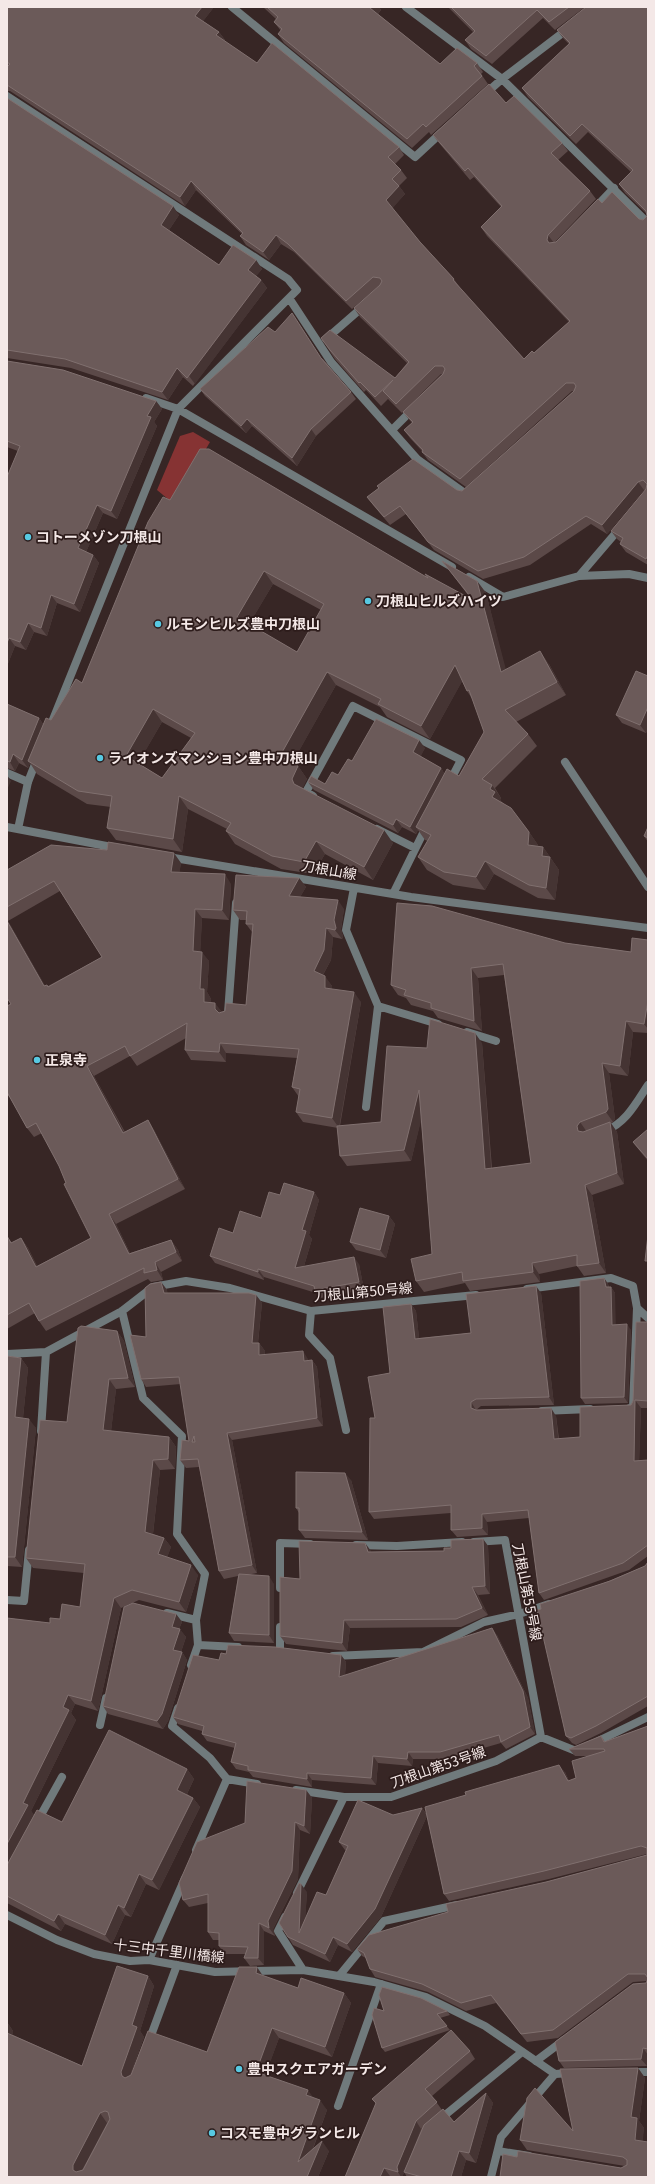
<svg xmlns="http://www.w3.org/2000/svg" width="655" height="2184" viewBox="0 0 655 2184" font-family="Georgia,'Noto Sans JP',serif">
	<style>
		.green { fill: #863333 }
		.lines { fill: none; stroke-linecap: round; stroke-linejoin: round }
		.lane { stroke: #707a7c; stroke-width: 8 }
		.street { stroke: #707a7c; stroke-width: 8 }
		.wall { fill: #5b4948; fill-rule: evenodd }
		.shaded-wall { fill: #453433 }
		.building { fill: #6b5a59; stroke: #80706f; fill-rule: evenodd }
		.poi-dot { fill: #57c9e2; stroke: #2d1c1b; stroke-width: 1.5 }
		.labels { text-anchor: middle; stroke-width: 3.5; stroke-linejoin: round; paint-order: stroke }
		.poi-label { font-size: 14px; font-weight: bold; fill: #f4e8e7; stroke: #2d1c1b; text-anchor: start }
		.street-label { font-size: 14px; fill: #f4e8e7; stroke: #2d1c1b }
	</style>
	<rect width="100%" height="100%" fill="#372625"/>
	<path class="green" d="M193,432L210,442L174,504L157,490L180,436Z"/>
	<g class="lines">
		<path class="lane" d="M594,209L614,188
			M326,339L365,305
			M392,430L413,409
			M565,762L648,887
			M7,773L28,782
			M228,1013L236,903
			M311,1311L309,1335L330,1358L346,1430
			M37,1822L62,1777
			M149,2041L177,1965
			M536,2061L564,2040
			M338,2106L381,1984
			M439,2120L522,2052
			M498,2151L529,2156
			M491,2177L501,2137L555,2074"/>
		<path class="street" d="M232,7L415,157L442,132
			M406,7L502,79L648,223
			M485,94L502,79L569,28
			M7,96L288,279L297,290L178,409L52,722
			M289,298L331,362L417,459L466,494L469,491
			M146,398L178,409L452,567
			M620,528L579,576L629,574L648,578
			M469,577L503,597L579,576
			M313,796L306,792L353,706L461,760L449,783
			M7,827L117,848
			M18,829L28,782L37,759
			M377,829L415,848
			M168,857L411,897L648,928
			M354,888L346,930L378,1006L366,1107
			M393,894L427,825
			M378,1006L438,1024
			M467,1032L496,1041
			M605,1131C626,1123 636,1103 648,1085
			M527,1289L611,1278L633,1286L637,1308L648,1318
			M122,1311L143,1398L182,1436L177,1534L205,1574L196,1620
			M7,1354L46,1352L122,1311L153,1287L186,1281L230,1288L311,1311L476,1295
			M630,1408H633L637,1308
			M542,1411L590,1409
			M41,1431L46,1352
			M474,1542L505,1540L541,1737
			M356,1545L397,1546L462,1542
			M280,1588V1543L310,1544
			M7,1600L24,1601L29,1550
			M167,1613L196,1620L198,1645L238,1647
			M280,1627V1649
			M333,1656L423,1652L484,1622L519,1614L549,1604
			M191,1665L198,1645
			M178,1708L172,1726L210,1758L227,1779L257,1784
			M100,1725L106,1698
			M594,1743L648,1717
			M296,1790L344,1797
			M196,1850L227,1779
			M297,1893L344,1797H391L496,1761L541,1737L576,1751L578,1750
			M7,1915L57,1940L94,1954L130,1961L149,1960L215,1972L303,1970L374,1982L426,1997L485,2026L555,2074L571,2073
			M285,1917L278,1931L303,1970
			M149,1960L185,1878
			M339,1976L384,1921L457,1905
			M631,2072H648"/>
	</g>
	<path class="wall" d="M7,7H214L203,21L219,32L225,40L224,41L257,63L399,147L404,155L395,164L401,170L407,178L399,186L405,194L392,208L420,242L454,279L460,288L524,359L534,353L569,322L487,236L481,227L501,207L474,177L470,180L439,143L433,135L506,103L562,143L568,151L558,160L590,191L596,199L555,242H556L602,203L639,219L643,220L647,216V214L625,193L619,184L631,172L588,132L576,144L528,97L522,88L569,44L563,38L557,30L648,7V565L626,552L620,544L621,542L617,539L611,531L646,490H644L607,534L591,524L530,565L483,579L434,550L406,514L390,525L373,505L367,497L457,490L462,491L574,391H572L466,487L428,460L422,452V451L410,438L404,430L412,423L403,412L442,374H441L402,413L388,399L381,406L366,390L364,392L335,359L321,338L395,378L407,363L360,317L354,308L380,286H379L352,309L294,252L281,244L269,260L246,245L240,236L242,234L196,190L185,206L10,91H7V67L8,66H7Z
		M263,7H379L381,10L378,14L440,64L477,63L483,72L481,74L488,84L431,135L429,132L412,148L284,43L278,34L281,31L274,22L276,19Z
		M448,7H585L555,30L543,18L492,64L471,49L465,40L473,32Z
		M7,98L179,215L169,230L219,265L256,260L262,269L256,276L261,280L267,288L193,386L183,377L168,400L71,368L7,358Z
		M275,332L323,359L351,392L356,399L316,436L297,466L252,426L246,433L205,396L200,389Z
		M7,361L156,401L162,409L154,422L157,426L117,519L103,513L86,552L93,555L99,563L80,612L57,603L47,636L34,632L26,650L15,646L7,666L18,451L7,447Z
		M170,500L428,578L471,599L442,561L477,581L486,593L505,669L549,664L566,695L516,722L528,734L537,746L495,788L501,798L500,800L503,803L529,832L538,845V846L543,847L559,870L555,900L538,898L494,874L485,890L453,885L427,870L418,857L428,841L425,840L418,830L416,834L402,827L398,833L314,790L308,782L325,784L338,775L352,761L425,748L420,756L441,768L444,773L459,776L484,732L473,700L467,691L462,681L430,739L387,717L380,707L336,685L292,763L298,766L307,779L302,788L393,843L373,880L325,854L313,874L281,869L235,844L226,831L227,829L188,809L182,852L116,840L107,828L111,807L87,804L37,774L30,763L28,768L19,763L15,771L7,768V704L39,718L43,724L51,720L82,683ZM273,584L321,610L297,652L249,624ZM162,722L191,738L162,778L138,763Z
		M648,676V728L646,733L622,723L616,715Z
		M648,827V842L644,836Z
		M181,863L179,873L231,884L229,920L202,918L200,952L209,961L207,992L211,999V1002L222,1012L246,1005L252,932L246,924V920H240L233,910L299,878L306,887L300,897L344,909L341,929L343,937L342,939L333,937L331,960L323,975L332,986V989L361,1002L340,1126L381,1122L427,1048L482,1043L492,1168L531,1163L504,975L478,978L482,1031L438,1018L433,1011L411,1005L406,998L398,995L391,985L565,943L631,952L648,940V1033L633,1032L628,1076L609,1073L615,1119L613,1122L611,1123L617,1132L624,1184L592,1195L606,1273L584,1276L577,1266L539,1274L540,1282L470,1291L465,1283L424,1292L416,1281L432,1254L421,1119L411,1161L347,1166L340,1156L338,1128L303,1122L296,1112L299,1097L292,1087L297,1058L226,1053V1062L191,1060L185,1050L186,1038L137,1066L130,1056L94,1076L125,1132L148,1120L154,1130L185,1189L116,1224L130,1253L171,1240L178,1250L182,1261L161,1272L163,1280L151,1282L148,1279L46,1331L39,1321L35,1313L7,1329V1236L12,1243L21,1238L28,1248L37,1266L91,1238L59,1166L42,1133L34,1137L27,1128L9,1096L7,1097V1006L11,1004L7,998V870ZM60,891L102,957L48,986H45L8,921Z
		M648,1129V1161L639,1150L633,1142Z
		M314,1192L319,1200L309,1235L312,1239L304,1266L359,1264L364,1290L320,1298L316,1293L264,1277V1280L215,1263L210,1256L233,1233L261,1218L280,1195Z
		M389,1216L395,1224L386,1258L356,1250L350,1242Z
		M604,1278L608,1284L609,1287H611L615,1293V1325L631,1330L628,1403L585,1404L581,1398Z
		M161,1282L167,1290V1293L256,1295L262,1303L258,1343H259L265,1351V1355L308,1359V1360H312L317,1367L323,1426L232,1440L257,1573L246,1575L274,1584V1643L234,1641L229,1633L238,1576L224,1579L219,1571L199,1467L186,1468L180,1460L189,1441L181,1384L146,1387L141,1379L146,1337Z
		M541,1293L554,1405L481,1406L476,1410L556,1416L559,1439L580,1437L631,1405L633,1401L648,1322V1408H641L639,1461L648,1460V1556L629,1570L544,1600L539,1593L529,1518L487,1522L488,1535L457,1537L451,1530V1513L374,1519L369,1512L375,1418L411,1304L416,1311L419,1338L471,1333Z
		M117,1331L124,1341L135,1387L116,1389L111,1431L169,1437L176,1447L175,1469L160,1470L153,1534L164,1538L171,1547L167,1557L198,1575L186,1612L139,1600L121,1608L98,1711L75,1704L71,1713L76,1720L31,1811L34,1815L62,1822L187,1769L194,1779L187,1794L193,1798L200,1807L159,1890L146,1884L131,1917L125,1915L112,1944L65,1924L61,1931L7,1903V1618L50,1623L60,1619L80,1607L84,1573L33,1568L26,1558L67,1422Z
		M7,1356L21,1358L28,1368L23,1418L36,1428L22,1567L7,1566Z
		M351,1480L368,1540L305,1538L299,1530V1513L296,1508Z
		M483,1539L488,1546L490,1594L478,1595L488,1615L461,1627L350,1628L347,1651L286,1644L280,1636L300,1579L365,1543L371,1552L444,1551L451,1548Z
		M648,1562V1706L601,1733L576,1745L572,1743L566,1736L541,1609L645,1566Z
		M176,1614L182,1622L179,1629L186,1637L181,1652H182L187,1660L168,1721L163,1729L108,1714L103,1706Z
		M497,1635L528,1698L535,1734L506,1749L501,1743L445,1759H413L412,1766L378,1763L376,1785L312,1780V1787L253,1777L249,1772L236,1769L231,1762L235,1748L207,1741L202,1734V1731L178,1724L173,1717L219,1660L226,1654L341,1655L346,1662L345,1675Z
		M648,1726V2057L647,2066L564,2068L559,2061L646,1983L647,1981L633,1982L558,2038L527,2042L496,2003L466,2011L428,1992L375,1977L370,1969L366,1958L362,1956L357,1949L448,1912L546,1882L647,1855V1854L549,1879L449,1901L444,1894L427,1816L381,1917L352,1952L338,1945L330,1962L293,1945L288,1937L307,1892L305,1919L326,1895L346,1850H345L339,1842L393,1815L422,1808L427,1815L565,1772L569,1781L576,1778L588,1756H575L569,1749L601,1736L605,1742Z
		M306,1790L312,1798L310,1834L300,1830L298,1879L273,1929L275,1936L264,1931V1965L250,1966L244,1958L246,1954H224L219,1946V1940H213L208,1932V1903L189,1907L183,1900L245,1823Z
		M148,1976L154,1986L140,2031L144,2037L130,2076L207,2052L263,1976L298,1988L344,1993L351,2003L332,2057L279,2038L265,2075L313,2098L327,2110L313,2149L329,2151L318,2177H7V2022L13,2031V2035L82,2066Z
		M384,2011H447L450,2015L440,2018L450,2030L385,2052L382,2048Z
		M470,2051L475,2059L432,2096L442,2110L454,2122L486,2093L493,2103L476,2163L466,2160L461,2177H407L404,2172L403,2175V2177H395L390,2176L345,2177L376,2104L372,2099ZM422,2127L408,2162L421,2129Z
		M638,2068L645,2078L639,2121L644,2128L642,2141L648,2177L517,2157L621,2168L625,2166L527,2150L520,2140L573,2131Z"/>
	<path class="shaded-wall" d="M202,7H214L201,24L195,16Z
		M371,7H379L381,10L376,16L370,8Z
		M219,32L225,40L222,44L216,35Z
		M191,181L196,190L185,206L180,197Z
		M399,186L405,194L392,209L386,200Z
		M173,206L179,215L167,233L161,225Z
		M276,235L281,244L269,260L263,252Z
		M548,235L554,243L553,248L547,240Z
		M256,260L262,269L254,279L248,270Z
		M261,280L267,288L195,384L189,376Z
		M177,368L183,377L168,400L162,392Z
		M156,401L162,409L154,422L157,426L117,519L111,511L147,416Z
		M247,419L252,426L246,433L241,426Z
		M311,429L316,436L297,466L292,458Z
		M638,482L644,490L607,534L602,525Z
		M97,505L103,513L84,557L78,548Z
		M93,555L99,563L80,612L74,604Z
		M648,555V562L646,559Z
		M264,571L273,584L246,630L237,617Z
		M477,581L486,593L510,685L501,672Z
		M51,595L57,603L47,636L41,628Z
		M28,623L34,632L26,650L20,642Z
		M9,638L15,646L7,666V643Z
		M540,651L549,664L566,695L557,682Z
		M455,665L464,678L430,739L421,726Z
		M327,672L336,685L289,769L280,756Z
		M648,707V728L646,733L640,725Z
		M153,709L162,722L135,769L126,756Z
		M39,718L44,726L28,761L30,763L28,768L22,760Z
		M419,740L425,748L419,760L413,752Z
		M13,754L19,763L15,771L10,762Z
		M298,766L307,779L301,792L294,784L292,779Z
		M441,768L446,776L416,827L418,830L416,834L410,827Z
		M7,775L11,781L7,790Z
		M492,785L501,798L500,800L504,805L492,797L490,789Z
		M179,796L188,809L182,852L173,839Z
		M396,819L402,827L398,833L393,825Z
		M384,830L393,843L373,880L364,867Z
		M529,832L538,845L537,857L528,845Z
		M316,841L325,854L313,874L304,862Z
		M543,847L559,870L555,900L546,888L542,856Z
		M174,853L181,863L178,882L171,872Z
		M485,861L494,874L485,890L476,877Z
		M225,874L231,884L229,920L222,910Z
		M299,878L306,887L295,906L289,896Z
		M338,900L344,909L341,929L343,937L342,939L335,930L334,920Z
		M195,909L202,918L200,961L193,951Z
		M7,919L8,921L51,996L44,986L7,921Z
		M326,928L333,937L331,960L320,980L314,971Z
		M202,952L209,961L207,992L211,999V1011L204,1002L200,989Z
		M471,968L478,978L482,1031L474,1021Z
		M325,976L332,986V997L325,988Z
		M354,992L361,1002L339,1128L332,1118Z
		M648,1001V1029L644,1024Z
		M215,1003L222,1012V1019L215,1009Z
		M626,1021L633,1032L628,1076L620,1066Z
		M475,1033L482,1043L492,1179L485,1169Z
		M220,1043L226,1053V1062L219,1052Z
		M602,1063L609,1073L615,1119L613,1122L606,1112Z
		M87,1066L94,1076L130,1143L123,1133Z
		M419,1090L426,1101L411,1161L404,1150Z
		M148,1120L154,1130L185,1189L178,1179Z
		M580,1122L587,1132L584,1136L578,1131L577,1126Z
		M610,1122L617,1132L624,1184L617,1173Z
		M585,1185L592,1195L606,1273L599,1263Z
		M314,1192L319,1200L309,1235L312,1239L301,1276L295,1268L302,1230Z
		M109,1214L116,1224L135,1263L129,1254Z
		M389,1216L395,1224L386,1258L380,1250Z
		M21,1238L28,1248L42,1276L36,1267Z
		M171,1240L178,1250L182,1261L176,1252Z
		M354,1257L359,1264L364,1290L359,1282Z
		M155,1262L161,1272L163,1280L157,1270Z
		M532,1263L539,1274L540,1282L533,1272Z
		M258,1269L264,1277V1280L258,1272Z
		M604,1278L608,1284L610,1293L606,1287Z
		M161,1282L167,1290L170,1301L164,1293Z
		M536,1286L541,1293L554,1405L549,1397Z
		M611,1287L615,1293L616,1331L612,1325Z
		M256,1295L262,1303L257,1351L252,1343Z
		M411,1304L416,1311L420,1346L415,1339Z
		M627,1324L631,1330L628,1403L624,1397Z
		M117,1331L124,1341L135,1387L128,1378Z
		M259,1343L265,1351L264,1363L259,1355Z
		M303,1351L308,1359L309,1368L304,1361Z
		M21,1358L28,1368L22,1427L15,1417Z
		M312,1360L317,1367L323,1426L317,1418Z
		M109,1379L116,1389L110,1440L103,1430Z
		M635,1400L641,1408L639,1468L634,1461Z
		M471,1402L476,1410L477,1415L471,1408Z
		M551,1408L556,1416L559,1446L554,1439Z
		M29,1419L36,1428L22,1567L15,1557Z
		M227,1433L232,1440L257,1573L252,1565Z
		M169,1437L176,1447L175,1469L168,1459Z
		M153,1460L160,1470L152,1542L145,1532Z
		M345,1473L351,1480L368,1540L362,1532Z
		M482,1514L487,1522L488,1535L482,1528Z
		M164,1538L171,1547L165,1564L158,1554Z
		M483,1539L488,1546L490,1594L485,1586Z
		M365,1543L371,1551L373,1560L368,1552Z
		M191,1565L198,1575L186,1612L179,1602Z
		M269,1576L274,1584V1643L269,1635Z
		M472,1587L478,1595L488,1615L482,1608Z
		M114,1598L121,1608L98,1711L91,1701Z
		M176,1614L182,1622L177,1634L172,1627Z
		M344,1620L350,1628L347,1651L342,1643Z
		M492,1628L497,1635L528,1698L535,1734L530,1727Z
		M180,1629L186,1637L179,1658L173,1650Z
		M182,1652L187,1660L168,1721L163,1729L157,1721Z
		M341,1655L346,1662L344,1684L339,1677Z
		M68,1695L75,1704L71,1713L76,1720L31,1811L34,1815L7,1866V1844Z
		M408,1752L413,1759L412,1766L407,1759Z
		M373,1756L378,1763L376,1785L371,1778Z
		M559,1765L565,1772L573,1789L568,1781Z
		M187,1769L194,1779L184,1800L177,1790Z
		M307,1773L312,1780V1787L307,1779Z
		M306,1790L312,1798L310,1834L304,1826Z
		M193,1798L200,1807L159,1890L152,1880Z
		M422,1808L427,1816L381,1917L352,1952L347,1944Z
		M295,1822L300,1830L298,1879L273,1929L275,1936L269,1928L268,1921Z
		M139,1874L146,1884L131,1917L124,1908Z
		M301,1884L307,1892L304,1941L299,1933Z
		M118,1905L125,1915L112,1944L105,1935Z
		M58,1914L65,1924L61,1931L54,1921Z
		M259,1923L264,1931V1965L258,1958Z
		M333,1937L338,1945L330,1962L325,1954Z
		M257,1967L263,1976L256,1973Z
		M148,1976L154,1986L140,2031L144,2037L128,2081L122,2076L121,2072L132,2025Z
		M344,1993L351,2003L332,2057L325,2047Z
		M7,2022L13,2031V2042L7,2034Z
		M272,2028L279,2038L263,2082L256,2072Z
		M643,2048L648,2055L647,2066L641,2059Z
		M638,2068L645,2078L639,2121L644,2128L642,2150L635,2140L631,2117Z
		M308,2090L315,2100L306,2095Z
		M486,2093L493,2103L476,2163L469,2153Z
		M320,2100L327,2110L304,2172L298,2162Z
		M100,2113L107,2123L80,2174V2177L73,2170V2165Z
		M416,2121L421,2129L403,2175V2177H401L398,2172L397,2167Z
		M322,2141L329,2151L318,2177H307Z
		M459,2151L466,2160L461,2177H451Z
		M384,2168L390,2176L389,2177H380Z"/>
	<path class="building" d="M7,7H202L195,16L219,32L216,35L257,63L272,43L399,147L388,157L401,170L392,179L399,186L386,200L420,242L454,279L453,280L524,359L532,351L534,353L570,321L481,227L502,206L468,168L465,171L433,135L489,84L506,103L514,96L562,143L551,153L590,191L548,235L547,240L549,243L556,242L598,199L602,203L612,192L639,219L643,220L647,216L646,211L619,184L633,170L582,124L570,136L522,88L570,43L557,30L586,7H648V555L646,559L620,544L623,538L611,531L646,489L647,484L643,480L638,482L602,525L586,516L524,557L478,571L428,542L400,506L384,517L367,497L379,488L377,486L413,459L457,490L462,491L574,391L576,386L574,383H566L460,479L422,452L423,450L404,430L413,422L403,412L443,374L445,369L443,366H435L396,404L383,391L393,380L375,397L360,382L359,383L330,350L321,338L330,330L395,378L409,362L354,308L380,285L382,281L380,278L373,277L346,301L288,244L276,235L263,252L240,236L243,233L191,181L180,197L7,85V67L10,64L7,62Z
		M267,7H371L370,8L440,64L457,48L477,63L474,66L482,76L426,127L423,124L407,139L278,34L282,29L274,22L278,17Z
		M451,7H569L549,22L537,10L486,56L465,40L475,31Z
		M7,98L173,206L161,225L219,265L233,245L256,260L248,270L261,280L187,378L177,368L162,392L65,359L7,350Z
		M292,313L321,358L351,392L311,429L292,458L247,419L241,426L200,389L268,327L275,332Z
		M7,361L63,370L156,401L147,416L151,417L111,511L97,505L78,548L93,555L74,604L51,595L41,628L28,623L20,642L9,638L7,643V477L20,446L7,441Z
		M200,449H209L428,578L425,574L473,600L442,561L477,581L501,672L540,651L557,682L505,710L528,734L482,779L492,785L490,789L495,792L492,797L511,808L529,832L528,845L543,847L542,856L550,857L546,888L529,885L485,861L476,877L444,872L418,857L431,835L416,827L447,769L459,776L484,732L469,690L467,691L455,665L421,726L378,704L381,699L327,672L280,756L298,766L292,779L294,784L384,830L364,867L316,841L304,862L272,856L226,831L231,823L179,796L173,839L107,828L112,796L78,791L28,761L46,718L51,720L76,679L82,683L148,522L163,497L170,500ZM264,571L324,604L297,652L237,617ZM153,709L195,733L162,778L126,756Z
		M636,671L648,676V707L640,725L616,715Z
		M7,704L39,718L22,760L13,754L10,762L7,761Z
		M376,719L419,740L413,752L441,768L410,827L396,819L393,825L308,782L311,776L325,784L332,772L338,775L348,759L352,761Z
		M648,827V838L644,836Z
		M108,842L174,853L171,872L225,874L222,910L195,909L193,951L202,952L200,989H204V1002L215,1003V1009L219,1013L225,1011L226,1003L246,1005L253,924H246L247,911L233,910L236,875L299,878L289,896L338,900L334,920L336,928L335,930L326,928L324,950L314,971L325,976V988L354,992L332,1118L296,1112L300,1089L292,1087L299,1049L220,1043L219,1052L185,1050L187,1023L130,1056L125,1046L87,1066L123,1133L148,1120L178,1179L109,1214L129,1254L171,1240L176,1252L155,1262L157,1270L144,1273V1268L39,1321L29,1303L7,1315V1236L11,1243L21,1238L36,1267L91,1238L64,1184L66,1183L59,1166L36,1123L27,1128L7,1092V1006L11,1004L7,998V921L44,986L47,985L48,987L102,957L54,881L7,907V870L51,845L107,850Z
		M397,903L432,906L565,943L631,952L632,938L648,940V1001L644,1024L626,1021L620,1066L602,1063L608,1109L606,1112L580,1122L577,1126L578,1131L583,1132L610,1122L617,1173L585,1185L599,1263L577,1266V1255L532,1263L533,1272L463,1281L462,1272L416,1281L411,1259L432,1254L419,1090L404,1150L340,1156L337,1126L381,1122L387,1046L427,1048L430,1019L475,1033L485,1169L531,1163L503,964L471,968L474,1021L431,1008V1003L404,995L406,990L391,985Z
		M648,1129V1159L633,1142Z
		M284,1183L314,1192L302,1230L306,1231L295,1268L354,1257L359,1282L315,1290L314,1286L258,1269V1272L210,1256L219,1228L233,1233L240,1211L261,1218L269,1192L280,1195Z
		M360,1208L389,1216L380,1250L350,1242Z
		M648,1235V1261H645Z
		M604,1278L606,1287H611L612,1325L627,1324L624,1397L581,1398L580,1281Z
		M161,1282L164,1293H249L256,1295L252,1343H259V1355L303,1351L304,1361L312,1360L317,1418L227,1433L252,1565L219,1571L198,1459L180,1460L182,1440L189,1441L179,1377L141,1379L130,1335L146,1337L145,1288L150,1284ZM194,1436L195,1442H192Z
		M536,1286L549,1397L476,1399L471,1402V1408L476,1410L551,1408L554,1439L580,1437V1407L631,1405L633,1401L636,1322H648V1401L635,1400L634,1461L648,1460V1545L623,1563L539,1593L528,1510L482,1514V1528L451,1530V1505L369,1512L370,1418H375L368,1377L390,1373L383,1307L411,1304L415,1339L471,1333L466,1294Z
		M81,1326L117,1331L128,1378L109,1379L103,1430L169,1437L168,1459L153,1460L145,1532L164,1538L158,1554L191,1565L179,1602L132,1590L114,1598L91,1701L68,1695L63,1707L69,1710L23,1803L28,1805L7,1844V1618L50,1623V1618L60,1619L62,1604L80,1607L85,1564L26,1558L40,1420L67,1422L78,1328Z
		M7,1356L21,1358L15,1417L29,1419L15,1557H7Z
		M296,1472L345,1473L362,1532L299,1530V1508H296Z
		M483,1539L485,1586L472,1587L482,1608L456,1619L344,1620L342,1643L280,1636V1577L300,1579L299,1541L365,1543L368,1552L444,1551V1548H451V1540Z
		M648,1562V1696L596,1726L571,1738L566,1736L537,1610L541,1609L540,1604L610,1581L645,1566Z
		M239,1574L269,1576V1635L229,1633Z
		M133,1603L176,1614L172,1627L180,1629L173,1650L182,1652L162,1714L157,1721L103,1706L124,1607Z
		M492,1628L523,1691L530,1727L501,1742L499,1735L440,1752H408L407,1759L373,1756L371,1778L307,1773V1779L248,1770V1766L231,1762L236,1743L202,1734L204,1726L173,1717L193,1655L219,1660L221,1653L226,1654L228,1645L275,1647L341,1655L339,1677Z
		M648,1726V1978L645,1974H628L553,2030L521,2034L491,1995L461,2003L422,1984L370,1969L364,1953L357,1949L369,1935L448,1912L446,1904L546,1882L647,1855V1848L641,1846L544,1871L444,1894L425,1807L466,1795L465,1792L559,1765L568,1781L576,1778L572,1761L605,1751L604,1749H569L601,1736L604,1742Z
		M109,1730L187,1769L177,1790L193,1798L152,1880L139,1874L124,1908L118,1905L105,1935L58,1914L54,1921L7,1896V1865L37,1810L62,1822Z
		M247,1781L306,1790L304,1826L295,1822L292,1871L268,1921L269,1928L259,1923L258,1958H244L248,1947L219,1946V1933L208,1932V1894L183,1900L179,1883L197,1842L245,1823Z
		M358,1800L393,1815L422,1808L375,1909L347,1944L333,1937L325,1954L288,1937L279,1923L299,1883L301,1884L299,1933L317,1892L326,1895L348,1846L339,1842Z
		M117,1966L148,1976L132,2025L137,2027L121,2072L122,2076L125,2078L131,2075L148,2031L207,2052L239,1967H257L256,1973L298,1988L301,1978L344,1993L325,2047L272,2028L256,2072L308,2090L306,2095L320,2100L298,2162L322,2141L307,2177H7V2033L82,2066ZM105,2111L108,2112L110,2119L83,2170L76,2172L73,2170V2165L100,2113Z
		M648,1979V2049L643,2048L641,2059L559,2061L555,2042L633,1984L646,1983Z
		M382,1987L421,1998L447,2011L437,2014L447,2026L382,2048L372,2015L374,2008L384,2011L379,1995Z
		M451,2030L470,2051L425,2089L437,2102L416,2121L397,2167L398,2172L384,2168L380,2177H345L376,2103L372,2099Z
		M638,2068L631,2117L637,2118L635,2140L648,2142V2177H500L503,2154L517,2157L518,2151L621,2168L627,2165V2160L623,2157L520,2140L527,2098L535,2088L573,2131L560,2069Z
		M486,2093L469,2153L459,2151L451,2177H422L404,2172L424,2125L443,2109L454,2122Z"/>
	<g class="poi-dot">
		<circle cx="28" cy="537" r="4"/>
		<circle cx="368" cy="601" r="4"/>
		<circle cx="158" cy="624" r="4"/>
		<circle cx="100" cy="758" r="4"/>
		<circle cx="37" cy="1060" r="4"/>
		<circle cx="239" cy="2069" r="4"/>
		<circle cx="212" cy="2133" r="4"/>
	</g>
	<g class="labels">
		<g class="poi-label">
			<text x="36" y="542">コトーメゾン刀根山</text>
			<text x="376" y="606">刀根山ヒルズハイツ</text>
			<text x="166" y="629">ルモンヒルズ豊中刀根山</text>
			<text x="108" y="763">ライオンズマンション豊中刀根山</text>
			<text x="45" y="1065">正泉寺</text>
			<text x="247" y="2074">豊中スクエアガーデン</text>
			<text x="220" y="2138">コスモ豊中グランヒル</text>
		</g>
		<g class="street-label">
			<text transform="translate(329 870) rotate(10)" y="5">刀根山線</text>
			<text transform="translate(363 1292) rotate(-5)" y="5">刀根山第50号線</text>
			<text transform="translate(527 1592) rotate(79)" y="5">刀根山第55号線</text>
			<text transform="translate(438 1767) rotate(-19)" y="5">刀根山第53号線</text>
			<text transform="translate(169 1951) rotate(7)" y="5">十三中千里川橋線</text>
		</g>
	</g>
	<rect width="655" height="2184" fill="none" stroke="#f4e8e7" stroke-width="16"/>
</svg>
